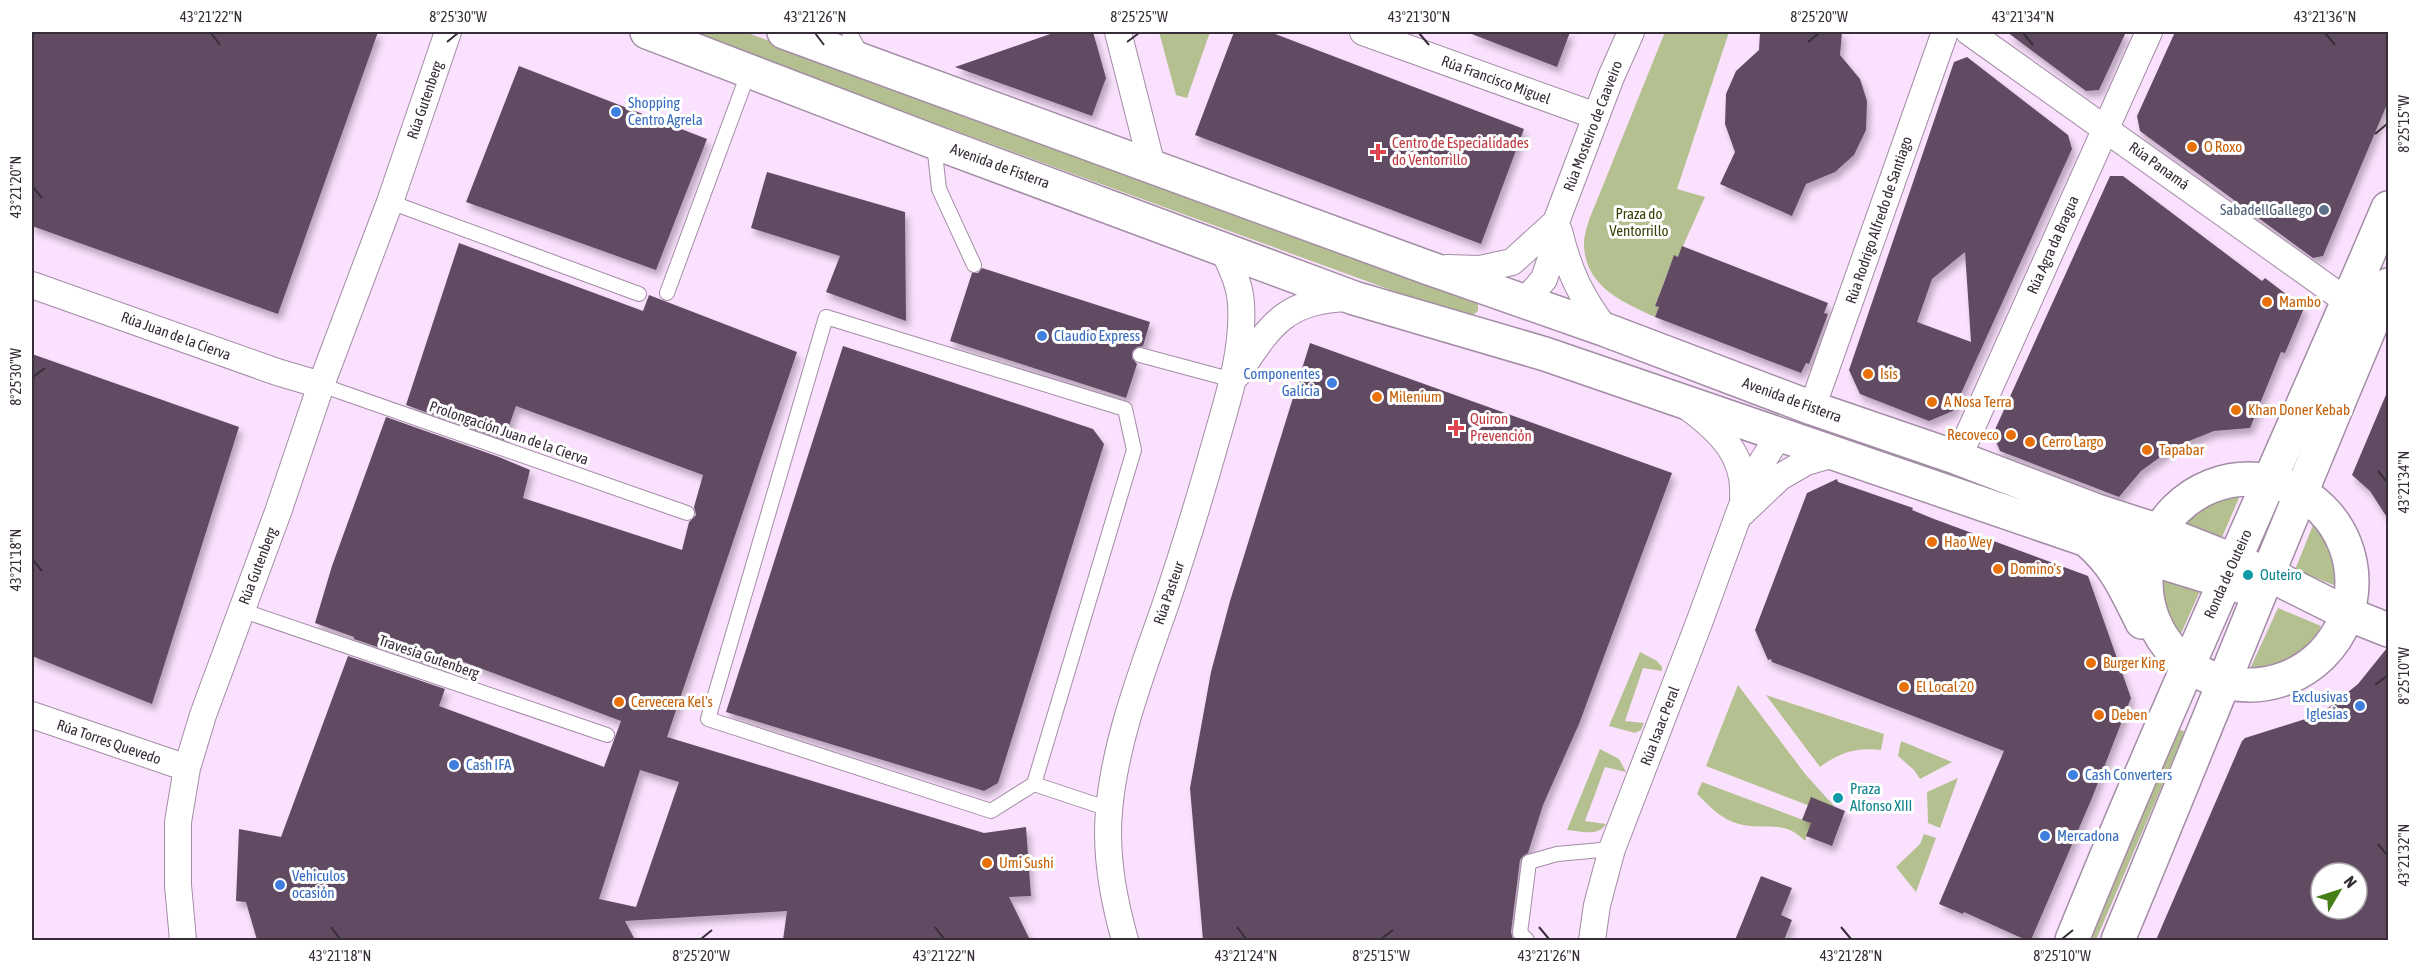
<svg xmlns="http://www.w3.org/2000/svg" width="2420" height="972" viewBox="0 0 2420 972" font-family="'Asap Condensed',sans-serif">
	<style>
		.green { fill: #b5c090 }
		.building { fill: #604c63; fill-rule: evenodd; filter: url(#shadow) }
		.lines { fill: none; stroke-linecap: round; stroke-linejoin: round }
		.service-casing { stroke: #a38ca6; stroke-width: 16 }
		.minor-casing { stroke: #a38ca6; stroke-width: 28 }
		.tertiary-casing { stroke: #a38ca6; stroke-width: 36 }
		.secondary-casing { stroke: #a38ca6; stroke-width: 36 }
		.service { stroke: #fff; stroke-width: 14 }
		.minor { stroke: #fff; stroke-width: 26 }
		.tertiary { stroke: #fff; stroke-width: 33 }
		.secondary { stroke: #fff; stroke-width: 33 }
		.ticks { fill: none; stroke: #372d38; stroke-width: 2 }
		.shop-dot { fill: #3f7fe0; stroke: #fff; stroke-width: 2 }
		.food-dot { fill: #e8710a; stroke: #fff; stroke-width: 2 }
		.health-dot { fill: #e0444e; stroke: #fff; stroke-width: 2 }
		.service-dot { fill: #5c6f8a; stroke: #fff; stroke-width: 2 }
		.culture-dot { fill: #0f9aa8; stroke: #fff; stroke-width: 2 }
		.labels { text-anchor: middle; stroke-width: 6; stroke-linejoin: round; paint-order: stroke }
		.street-label { font-size: 15px; fill: #372d38; stroke: #fff }
		.shop-label { font-size: 15px; fill: #366cbe; stroke: #fff; text-anchor: start }
		.health-label { font-size: 15px; fill: #be3a42; stroke: #fff; text-anchor: start }
		.food-label { font-size: 15px; fill: #c56008; stroke: #fff; text-anchor: start }
		.service-label { font-size: 15px; fill: #4e5e75; stroke: #fff; text-anchor: end }
		.park-label { font-size: 15px; fill: #374005; stroke: #fff }
		.culture-label { font-size: 15px; fill: #0d838f; stroke: #fff; text-anchor: start }
		.neatline { fill: none; stroke: #372d38; stroke-width: 2 }
		.ticks-label { font-size: 15px; text-anchor: middle; fill: #372d38 }
	</style>
	<defs>
		<filter id="shadow"><feDropShadow dx="3.5" dy="6" stdDeviation="3" flood-color="#0004"/></filter>
	</defs>
	<rect width="100%" height="100%" fill="#fae1fd"/>
	<path class="green" d="M685,32H745L1468,298L1478,303V311L1473,315L1462,316Z
		M1159,32H1210L1187,98L1176,95Z
		M1665,32H1729L1677,189L1705,197L1678,257L1674,256L1655,306L1659,307L1655,317C1622,302 1584,286 1584,243C1584,236 1587,227 1589,220Z
		M2245,484L2220,542L2175,523C2197,501 2215,491 2245,484Z
		M2317,515C2336,538 2341,557 2339,587L2295,570Z
		M2157,568L2203,584L2179,638C2164,616 2156,595 2157,568Z
		M2278,608L2321,626C2310,656 2278,667 2249,671Z
		M1640,652L1657,661L1662,667V671L1643,668L1625,721L1644,723L1641,730L1635,733L1609,726Z
		M1738,685L1806,775L1834,806L1831,814L1706,766Z
		M1766,695L1884,734L1881,750C1857,747 1840,752 1820,767Z
		M2179,729L2185,732L2096,940H2089Z
		M1901,741L1952,762L1920,779L1914,770L1898,756Z
		M1600,749L1619,759L1626,772L1605,767L1585,821L1606,824C1599,837 1579,831 1567,830Z
		M1958,778L1940,828L1928,823L1927,792Z
		M1702,782L1811,823L1805,841C1783,818 1764,831 1739,824C1722,820 1708,805 1697,794Z
		M1924,834L1936,838L1916,892L1896,867L1920,844Z"/>
	<path class="building" d="M32,32H378L278,314L32,226Z
		M1056,32H1093L1106,78L1092,116L955,67Z
		M1234,32H1270L1524,129L1481,244L1195,135Z
		M1469,32H1570L1557,67L1469,33Z
		M1760,32H1842L1840,55L1860,79L1867,101L1866,130L1854,155L1835,172L1806,184L1792,216L1720,184L1735,152L1725,124L1726,94L1736,71L1759,50Z
		M2007,32H2126L2099,90L2086,91Z
		M2175,32H2388V102L2323,256L2313,258L2140,131L2137,116Z
		M1967,57L2068,135L2072,149L1953,411L1929,421L1860,394L1849,370L1954,62ZM1965,252L1969,311L1971,342L1917,322L1932,279Z
		M519,66L707,139L656,270L466,202Z
		M767,172L905,212L906,321L826,292L840,256L751,228Z
		M2110,176H2123L2262,281L2265,278L2304,308L2285,353L2281,352L2250,428L2214,431L2174,447L2141,471L2119,497L2000,451L1993,434Z
		M459,243L643,311L649,295L797,352L667,737L984,833L1026,827L1031,896L1009,897L1030,940H783L787,911L625,921L635,940H257L246,902L236,901L239,829L281,837L348,656L445,689L439,706L604,767L621,721L456,659L451,672L354,639V637L315,623L332,566L386,417L499,457L530,470L523,498L682,550L689,522L696,515L694,507L703,475L516,406L504,440L406,405ZM640,770L679,782L636,907L599,899Z
		M1682,246L1828,303L1824,313L1828,314L1816,346L1809,364L1806,363L1801,373L1655,317L1659,307L1655,306L1665,280L1674,255L1678,257Z
		M982,268L1150,322L1143,346L1137,347L1132,352V358L1137,364L1126,398L950,341L972,273H978Z
		M1310,343L1672,473L1579,724L1543,805L1528,853L1523,856L1520,860L1511,932L1513,940H1203L1190,788L1211,672L1230,601Z
		M843,346L1093,429L1104,444L998,783L984,791L726,712Z
		M32,354L239,427L152,704L32,656Z
		M2388,390V519L2370,491L2352,475Z
		M1837,479L1838,482L1913,508L1912,510L1934,519L2088,576L2131,698L2092,798L2031,940H2026L1964,912L1963,914L1939,904L2004,751L1804,674L1772,662L1771,659L1768,660L1755,630L1807,493Z
		M2387,648L2388,940H2156L2242,741L2245,738L2315,716L2327,709L2358,684ZM2321,873H2357V909H2321Z
		M1811,797L1845,811L1832,846L1806,836L1811,823L1802,820Z
		M1761,876L1792,888L1781,915L1792,920L1784,940H1735Z"/>
	<g class="lines">
		<g class="service-casing">
			<path id="service" d="M849,32L862,55
				M934,144L939,189L974,265
				M390,202L639,294
				M667,293L749,71
				M826,317L1125,409L1134,450L1034,784L991,811L708,719Z
				M1140,355L1233,380
				M321,385L687,513
				M241,610L607,735
				M1034,784L1109,809
				M1527,940L1520,933L1529,862L1557,854L1612,849"/>
		</g>
		<g class="minor-casing">
			<path id="minor" d="M1118,32L1152,166
				M1363,32L1596,116
				M1969,32L2348,302
				M1559,231C1569,272 1581,297 1606,330
				M1447,268L1480,269L1512,262L1556,222
				M32,285L277,372L321,385
				M1524,302L1544,279L1553,252L1556,222L1611,77L1631,32
				M1237,375C1271,324 1285,300 1350,298
				M1689,408C1720,431 1746,456 1743,497
				M1812,408L1945,32
				M1958,458L2149,32
				M1742,513L1780,477L1806,462L1834,454
				M32,715L187,768
				M183,940L178,885V822L187,768L203,715L278,512L321,385L390,202L448,32
				M1125,940C1113,898 1105,855 1109,811C1115,741 1142,672 1165,606C1184,550 1201,494 1217,437C1229,395 1244,349 1241,304C1240,284 1231,267 1223,249
				M1592,940L1597,905L1612,849L1699,623L1752,478L1779,435"/>
		</g>
		<g class="tertiary-casing">
			<path id="tertiary" d="M2159,531L2268,574L2348,614L2388,630
				M2148,558L2253,590"/>
		</g>
		<g class="secondary-casing">
			<path id="secondary" d="M647,32L934,142L1354,298L1545,354L2087,540L2148,558
				M784,32L1426,267L1606,330L1812,408L1958,458L2097,511L2159,531
				M2146 582a103 103 0 1 1 206 0a103 103 0 1 1-206 0Z
				M2088,541C2116,565 2126,590 2142,622
				M2072,940C2172,694 2284,453 2388,208
				M2118,940C2209,722 2295,502 2388,285"/>
		</g>
		<use href="#service" class="service"/>
		<use href="#minor" class="minor"/>
		<use href="#tertiary" class="tertiary"/>
		<use href="#secondary" class="secondary"/>
	</g>
	<path class="ticks" d="M211,33L220,45M815,33L824,45M1419,33L1429,45M2023,33L2033,45M2325,33L2335,45M447,42L458,33M1127,42L1139,33M1808,42L1819,33M2375,134L2387,124M33,187L42,198M33,377L45,368M2378,471L2387,482M33,560L42,571M2375,685L2387,676M2378,844L2387,855M331,927L340,939M935,927L944,939M1237,927L1246,939M1539,927L1549,939M1841,927L1851,939M701,939L712,930M1381,939L1393,930M2062,939L2073,930"/>
	<g class="shop-dot">
		<circle cx="616" cy="112" r="6"/>
		<circle cx="1042" cy="336" r="6"/>
		<circle cx="1332" cy="383" r="6"/>
		<circle cx="2360" cy="706" r="6"/>
		<circle cx="454" cy="765" r="6"/>
		<circle cx="2073" cy="775" r="6"/>
		<circle cx="2045" cy="836" r="6"/>
		<circle cx="280" cy="885" r="6"/>
	</g>
	<g class="food-dot">
		<circle cx="2192" cy="147" r="6"/>
		<circle cx="2267" cy="302" r="6"/>
		<circle cx="1868" cy="374" r="6"/>
		<circle cx="1377" cy="397" r="6"/>
		<circle cx="1932" cy="402" r="6"/>
		<circle cx="2236" cy="410" r="6"/>
		<circle cx="2011" cy="435" r="6"/>
		<circle cx="2030" cy="442" r="6"/>
		<circle cx="2147" cy="450" r="6"/>
		<circle cx="1932" cy="542" r="6"/>
		<circle cx="1998" cy="569" r="6"/>
		<circle cx="2091" cy="663" r="6"/>
		<circle cx="1904" cy="687" r="6"/>
		<circle cx="619" cy="702" r="6"/>
		<circle cx="2099" cy="715" r="6"/>
		<circle cx="987" cy="863" r="6"/>
	</g>
	<g class="health-dot">
		<path d="M1375 143h6v6h6v6h-6v6h-6v-6h-6v-6h6z"/>
		<path d="M1453 419h6v6h6v6h-6v6h-6v-6h-6v-6h6z"/>
	</g>
	<circle class="service-dot" cx="2324" cy="210" r="6"/>
	<g class="culture-dot">
		<circle cx="2248" cy="575" r="6"/>
		<circle cx="1838" cy="798" r="6"/>
	</g>
	<g class="labels">
		<g class="street-label">
			<text transform="translate(1496 80) rotate(20)" y="5">Rúa Francisco Miguel</text>
			<text transform="translate(425 100) rotate(-71)" y="5">Rúa Gutenberg</text>
			<text transform="translate(1593 126) rotate(-69)" y="5">Rúa Mosteiro de Caaveiro</text>
			<text transform="translate(1000 166) rotate(20)" y="5">Avenida de Fisterra</text>
			<text transform="translate(2159 166) rotate(36)" y="5">Rúa Panamá</text>
			<text transform="translate(1879 220) rotate(-71)" y="5">Rúa Rodrigo Alfredo de Santiago</text>
			<text transform="translate(2053 245) rotate(-66)" y="5">Rúa Agra da Bragua</text>
			<text transform="translate(176 336) rotate(20)" y="5">Rúa Juan de la Cierva</text>
			<text transform="translate(1792 400) rotate(20)" y="5">Avenida de Fisterra</text>
			<text transform="translate(509 433) rotate(19)" y="5">Prolongación Juan de la Cierva</text>
			<text transform="translate(258 566) rotate(-69)" y="5">Rúa Gutenberg</text>
			<text transform="translate(2228 574) rotate(-66)" y="5">Ronda de Outeiro</text>
			<text transform="translate(1169 593) rotate(-71)" y="5">Rúa Pasteur</text>
			<text transform="translate(429 657) rotate(19)" y="5">Travesía Gutenberg</text>
			<text transform="translate(1660 726) rotate(-69)" y="5">Rúa Isaac Peral</text>
			<text transform="translate(109 742) rotate(19)" y="5">Rúa Torres Quevedo</text>
		</g>
		<g class="shop-label">
			<text x="628" y="108">Shopping<tspan x="628" dy="17">Centro Agrela</tspan></text>
			<text x="1054" y="341">Claudio Express</text>
			<text x="1320" y="379" text-anchor="end">Componentes<tspan x="1320" dy="17">Galicia</tspan></text>
			<text x="2348" y="702" text-anchor="end">Exclusivas<tspan x="2348" dy="17">Iglesias</tspan></text>
			<text x="466" y="770">Cash IFA</text>
			<text x="2085" y="780">Cash Converters</text>
			<text x="2057" y="841">Mercadona</text>
			<text x="292" y="881">Vehiculos<tspan x="292" dy="17">ocasión</tspan></text>
		</g>
		<g class="health-label">
			<text x="1392" y="148">Centro de Especialidades<tspan x="1392" dy="17">do Ventorrillo</tspan></text>
			<text x="1470" y="424">Quiron<tspan x="1470" dy="17">Prevención</tspan></text>
		</g>
		<g class="food-label">
			<text x="2204" y="152">O Roxo</text>
			<text x="2279" y="307">Mambo</text>
			<text x="1880" y="379">Isis</text>
			<text x="1389" y="402">Milenium</text>
			<text x="1944" y="407">A Nosa Terra</text>
			<text x="2248" y="415">Khan Doner Kebab</text>
			<text x="1999" y="440" text-anchor="end">Recoveco</text>
			<text x="2042" y="447">Cerro Largo</text>
			<text x="2159" y="455">Tapabar</text>
			<text x="1944" y="547">Hao Wey</text>
			<text x="2010" y="574">Domino's</text>
			<text x="2103" y="668">Burger King</text>
			<text x="1916" y="692">El Local 20</text>
			<text x="631" y="707">Cervecera Kel's</text>
			<text x="2111" y="720">Deben</text>
			<text x="999" y="868">Umi Sushi</text>
		</g>
		<g class="service-label">
			<text x="2312" y="215">SabadellGallego</text>
		</g>
		<g class="park-label">
			<text x="1639" y="219">Praza do<tspan x="1639" dy="17">Ventorrillo</tspan></text>
		</g>
		<g class="culture-label">
			<text x="2260" y="580">Outeiro</text>
			<text x="1850" y="794">Praza<tspan x="1850" dy="17">Alfonso XIII</tspan></text>
		</g>
	</g>
	<rect width="2420" height="972" fill="none" stroke="#ffffff" stroke-width="66"/>
	<g transform="translate(2339 891) rotate(51)"><circle r="28" fill="#ffffff" stroke="#afabaf" stroke-width="1.5"/>
	<path d="M0-4.5L10 22L0 15L-10 22Z" fill="#457e17"/>
	<text y="-9" font-size="16" font-weight="bold" text-anchor="middle" fill="#372d38">N</text>
	</g>
	<rect x="33" y="33" width="2354" height="906" class="neatline"/>
	<g class="ticks-label">
		<text x="211" y="22">43°21'22"N</text>
		<text x="458" y="22">8°25'30"W</text>
		<text x="815" y="22">43°21'26"N</text>
		<text x="1139" y="22">8°25'25"W</text>
		<text x="1419" y="22">43°21'30"N</text>
		<text x="1819" y="22">8°25'20"W</text>
		<text x="2023" y="22">43°21'34"N</text>
		<text x="2325" y="22">43°21'36"N</text>
		<text transform="translate(2404 124) rotate(-90)" y="5">8°25'15"W</text>
		<text transform="translate(16 187) rotate(-90)" y="5">43°21'20"N</text>
		<text transform="translate(16 377) rotate(-90)" y="5">8°25'30"W</text>
		<text transform="translate(2404 482) rotate(-90)" y="5">43°21'34"N</text>
		<text transform="translate(16 560) rotate(-90)" y="5">43°21'18"N</text>
		<text transform="translate(2404 676) rotate(-90)" y="5">8°25'10"W</text>
		<text transform="translate(2404 855) rotate(-90)" y="5">43°21'32"N</text>
		<text x="340" y="961">43°21'18"N</text>
		<text x="701" y="961">8°25'20"W</text>
		<text x="944" y="961">43°21'22"N</text>
		<text x="1246" y="961">43°21'24"N</text>
		<text x="1381" y="961">8°25'15"W</text>
		<text x="1549" y="961">43°21'26"N</text>
		<text x="1851" y="961">43°21'28"N</text>
		<text x="2062" y="961">8°25'10"W</text>
	</g>
</svg>
